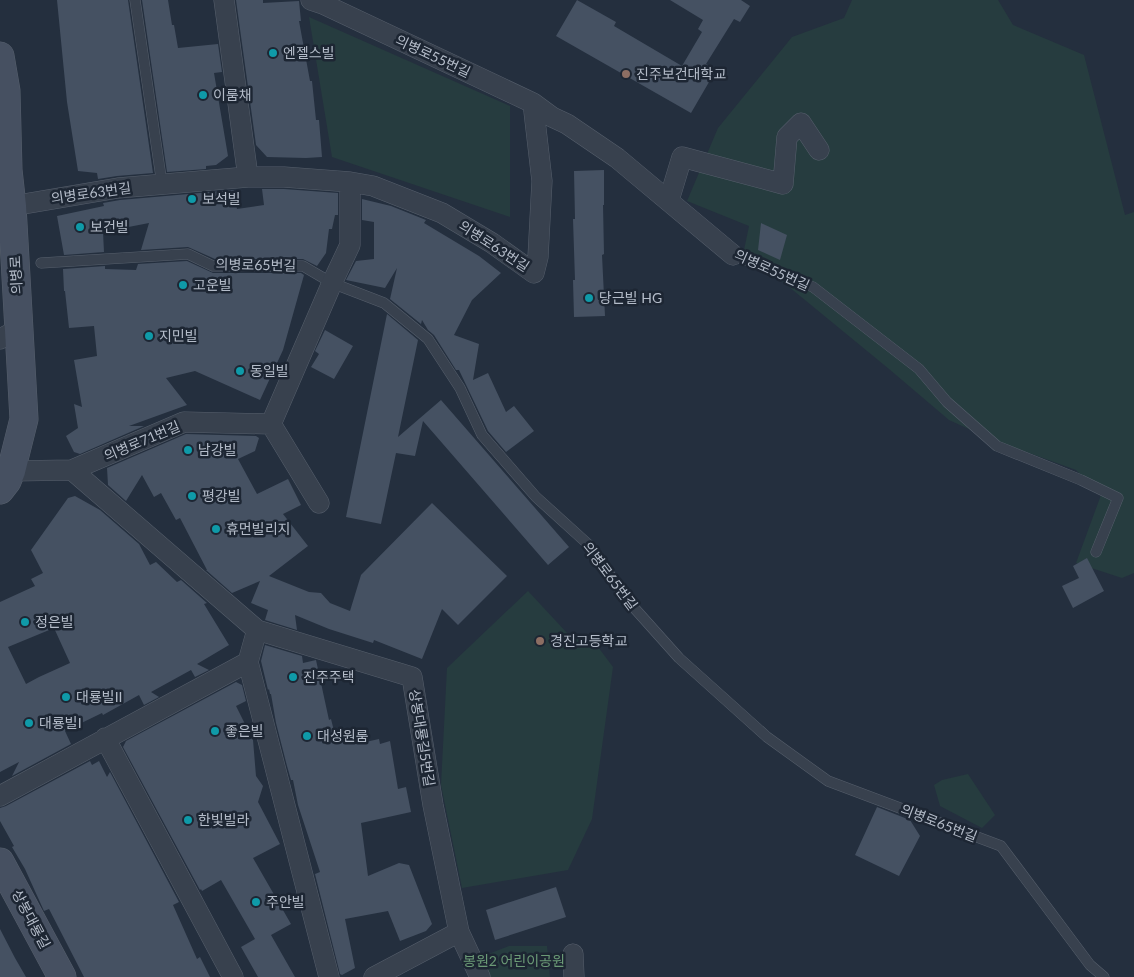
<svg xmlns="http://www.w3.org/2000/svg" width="1134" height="977" viewBox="0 0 1134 977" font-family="Lato,'Noto Sans KR',sans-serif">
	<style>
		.green { fill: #263c3f }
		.building { fill: #455162; fill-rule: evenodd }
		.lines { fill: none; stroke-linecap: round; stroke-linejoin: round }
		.lane-casing { stroke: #565f6c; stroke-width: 11 }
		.street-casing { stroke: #565f6c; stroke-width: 21 }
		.secondary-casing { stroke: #565f6c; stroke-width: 29 }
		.lane { stroke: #38414e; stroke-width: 10 }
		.street { stroke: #38414e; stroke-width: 20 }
		.secondary { stroke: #465061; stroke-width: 28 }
		.culture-dot { fill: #0f9aa8; stroke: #1d2633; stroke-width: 2 }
		.education-dot { fill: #8d6e63; stroke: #1d2633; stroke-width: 2 }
		.labels { text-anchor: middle; stroke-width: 5; stroke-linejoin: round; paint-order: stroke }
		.poi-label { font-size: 14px; fill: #b4bcc9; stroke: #1d2633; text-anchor: start }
		.street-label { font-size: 14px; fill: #b4bcc9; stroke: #1d2633 }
		.park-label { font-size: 14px; fill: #6b9a76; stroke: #1d2633 }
	</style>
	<rect width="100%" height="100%" fill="#242f3e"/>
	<path class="green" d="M852,0H998L1013,25L1084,55L1125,215L1134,212V573L1122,578L1076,563L1101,495L1076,470L993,440L949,420L889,369L744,250L749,226L687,201L718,128L792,37L844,18Z
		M309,17L510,106V217L332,157Z
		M528,591L568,634L589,635L613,667L592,819L568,870L462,888L441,785L447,668Z
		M968,774L995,815L982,828L940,806L934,785L942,780Z
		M509,946H547L550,977H487L478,958Z"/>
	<path class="building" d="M57,0H128L153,173L117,176L98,179L97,173L78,171L67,102Z
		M142,0H168L172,25H174L178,48L218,44L222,72L214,73L228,156L216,165L206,166V169L167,172Z
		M236,0H263V3L299,1L301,21H299L310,81H312L316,120H319L322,157L306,158L267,157L256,145Z
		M577,0L616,22L614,26L682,66L702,32L698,29L703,20L670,0H741L750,6L740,22L734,19L706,64L716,70L691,113L556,36Z
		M604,170V205H603L604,254L602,255L605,316L574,317L573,280H575L573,219H575L574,171Z
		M262,189H284L338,193V215H335L332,229H329L326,253L317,266L303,259H215L188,247L141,250L149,223L103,232L104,252L64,255L57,216L104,206L103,203L120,200L234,190L237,209L264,205Z
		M362,199L391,206L426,220L424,223L479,256L501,273L472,300L454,335L479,344L473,380L488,373L506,412L514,406L534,431L506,452L488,431L459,370H456L434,335L428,330L422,320L421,324L390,299L397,268L385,288L346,280L356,261L374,259V222L362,220Z
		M761,223L787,235L780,260L758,250Z
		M187,261L213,273H301L304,275L283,350L260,400L195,371L166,378L187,405L129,426H144L80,454L74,452L66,436L78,428L74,404L82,407L74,360L97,356L94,326L69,328L65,291H64L63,269L105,266V269L136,270L138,264Z
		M387,314L418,340L398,437L441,400L569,547L548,565L423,421L415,456L396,453L381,524L346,517Z
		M325,330L353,346L334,379L311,367L319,354L315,351Z
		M186,434L256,436L259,438L255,451L238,459L257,494L288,479L301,505L283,514L308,546L269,576L309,592L321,593L330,603L350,611L361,575L432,503L507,576L458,625L442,609L422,659L374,640L373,643L329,629L295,615L297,630L265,620L268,610L251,603L260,581L232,593L206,570H207L180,518L176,520L161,493L154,497L142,475L126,501L108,485L107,468Z
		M75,496L100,510L139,544L150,565L156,562L177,582L181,580L207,603L204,604L229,645L197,664L209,670L195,677L191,670L151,692L159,697L144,705L139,695L103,715L102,713L65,731L71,744L12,776L19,762L0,772V602L35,586L31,579L43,573L31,550L68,498ZM54,628L70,663L39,677L26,684L8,647Z
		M1087,558L1104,591L1073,608L1062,586L1079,578L1073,566Z
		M265,645L302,656L303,663L316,660L329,720L331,719L337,743L359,737L361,743L379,739L380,744L390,741L398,789L406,787L411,812L361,823L368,876L399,863L409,865L432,924L426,931L400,941L388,911L345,919L355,968L342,975L340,974L315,874L320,872L298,805L293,780H291L287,766L276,723L271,694H270L269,689L268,690L261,661Z
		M236,682L242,685L246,701L236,706L253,740L256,776L263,786L258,802L280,844L253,858L291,924L271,935L295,977H258L241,947L255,939L221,880L202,891L201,889L200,890L123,747L126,741Z
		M90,761L92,765L99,761L107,777L110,772L179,902L173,905L197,959L200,957L210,977H84L49,909L44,911L25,869L12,847L14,846L0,821V808L6,806Z
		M877,807L910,820L920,836L899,876L855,855Z
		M556,887L566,917L495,940L486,910Z
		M0,929L15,958L26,977H0Z"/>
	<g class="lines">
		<g class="lane-casing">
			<path id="lane" d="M135,0L162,184
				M733,255L813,287L919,369L947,402L997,446L1081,480L1118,498L1096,552
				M41,263L188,254L213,266H303L332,283L384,303L428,339L460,388L482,435L536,497L589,545L628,601L679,658L767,737L828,781L1001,846L1090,965L1104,977"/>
		</g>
		<g class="street-casing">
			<path id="street" d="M224,0L248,177
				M311,0L323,4L533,103L552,117L567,124L617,158L733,255
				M669,200L682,157L783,184L787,137L801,123L819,150
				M12,206L118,188L248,177H284L350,182L373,186L442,213L492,243L534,273L538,257L542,181L533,103
				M0,339L19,329
				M271,424L332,283L350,245V182
				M72,470L184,422L271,424L319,503
				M11,471L72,470L257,630L412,677L433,805L459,932L480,977
				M257,630L248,662L329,977
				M105,738L233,977
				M0,796L248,662
				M573,954L574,977
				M374,977L459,932"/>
		</g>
		<g class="secondary-casing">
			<path id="secondary" d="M0,56L6,91L8,170L12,206L24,419L11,471L7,481L0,490
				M0,862L62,977"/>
		</g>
		<use href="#lane" class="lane"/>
		<use href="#street" class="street"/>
		<use href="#secondary" class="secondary"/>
	</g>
	<g class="culture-dot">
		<circle cx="273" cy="53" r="5"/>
		<circle cx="203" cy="95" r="5"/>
		<circle cx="192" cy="199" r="5"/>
		<circle cx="80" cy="227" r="5"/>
		<circle cx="183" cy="285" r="5"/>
		<circle cx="589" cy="298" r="5"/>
		<circle cx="149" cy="336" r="5"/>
		<circle cx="240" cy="371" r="5"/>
		<circle cx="188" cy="450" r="5"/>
		<circle cx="192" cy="496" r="5"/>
		<circle cx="216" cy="529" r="5"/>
		<circle cx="25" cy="622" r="5"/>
		<circle cx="293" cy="677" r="5"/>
		<circle cx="66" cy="697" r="5"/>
		<circle cx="29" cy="723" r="5"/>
		<circle cx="215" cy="731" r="5"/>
		<circle cx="307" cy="736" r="5"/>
		<circle cx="188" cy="820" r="5"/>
		<circle cx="256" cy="902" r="5"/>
	</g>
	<g class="education-dot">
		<circle cx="626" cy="74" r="5"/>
		<circle cx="540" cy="641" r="5"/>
	</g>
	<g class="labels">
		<g class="poi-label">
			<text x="283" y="58">엔젤스빌</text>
			<text x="636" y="79">진주보건대학교</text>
			<text x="213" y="100">이룸채</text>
			<text x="202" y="204">보석빌</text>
			<text x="90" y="232">보건빌</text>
			<text x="193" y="290">고운빌</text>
			<text x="599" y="303">당근빌 HG</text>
			<text x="159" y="341">지민빌</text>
			<text x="250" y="376">동일빌</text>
			<text x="198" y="455">남강빌</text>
			<text x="202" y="501">평강빌</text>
			<text x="226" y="534">휴먼빌리지</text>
			<text x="35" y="627">정은빌</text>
			<text x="550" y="646">경진고등학교</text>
			<text x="303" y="682">진주주택</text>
			<text x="76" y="702">대룡빌II</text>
			<text x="39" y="728">대룡빌I</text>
			<text x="225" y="736">좋은빌</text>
			<text x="317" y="741">대성원룸</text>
			<text x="198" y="825">한빛빌라</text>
			<text x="266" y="907">주안빌</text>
		</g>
		<g class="street-label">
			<text transform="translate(433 56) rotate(25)" y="5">의병로55번길</text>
			<text transform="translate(91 193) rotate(-8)" y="5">의병로63번길</text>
			<text transform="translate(494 246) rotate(33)" y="5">의병로63번길</text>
			<text transform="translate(256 265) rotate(1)" y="5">의병로65번길</text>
			<text transform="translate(772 270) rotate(24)" y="5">의병로55번길</text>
			<text transform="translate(16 275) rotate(-93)" y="5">의병로</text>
			<text transform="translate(142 441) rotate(-23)" y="5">의병로71번길</text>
			<text transform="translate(610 576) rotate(53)" y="5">의병로65번길</text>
			<text transform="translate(422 738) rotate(81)" y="5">상봉대룡길5번길</text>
			<text transform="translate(939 823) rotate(21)" y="5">의병로65번길</text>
			<text transform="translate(31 919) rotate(62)" y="5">상봉대룡길</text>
		</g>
		<g class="park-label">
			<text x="514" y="966">봉원2 어린이공원</text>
		</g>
	</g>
</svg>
